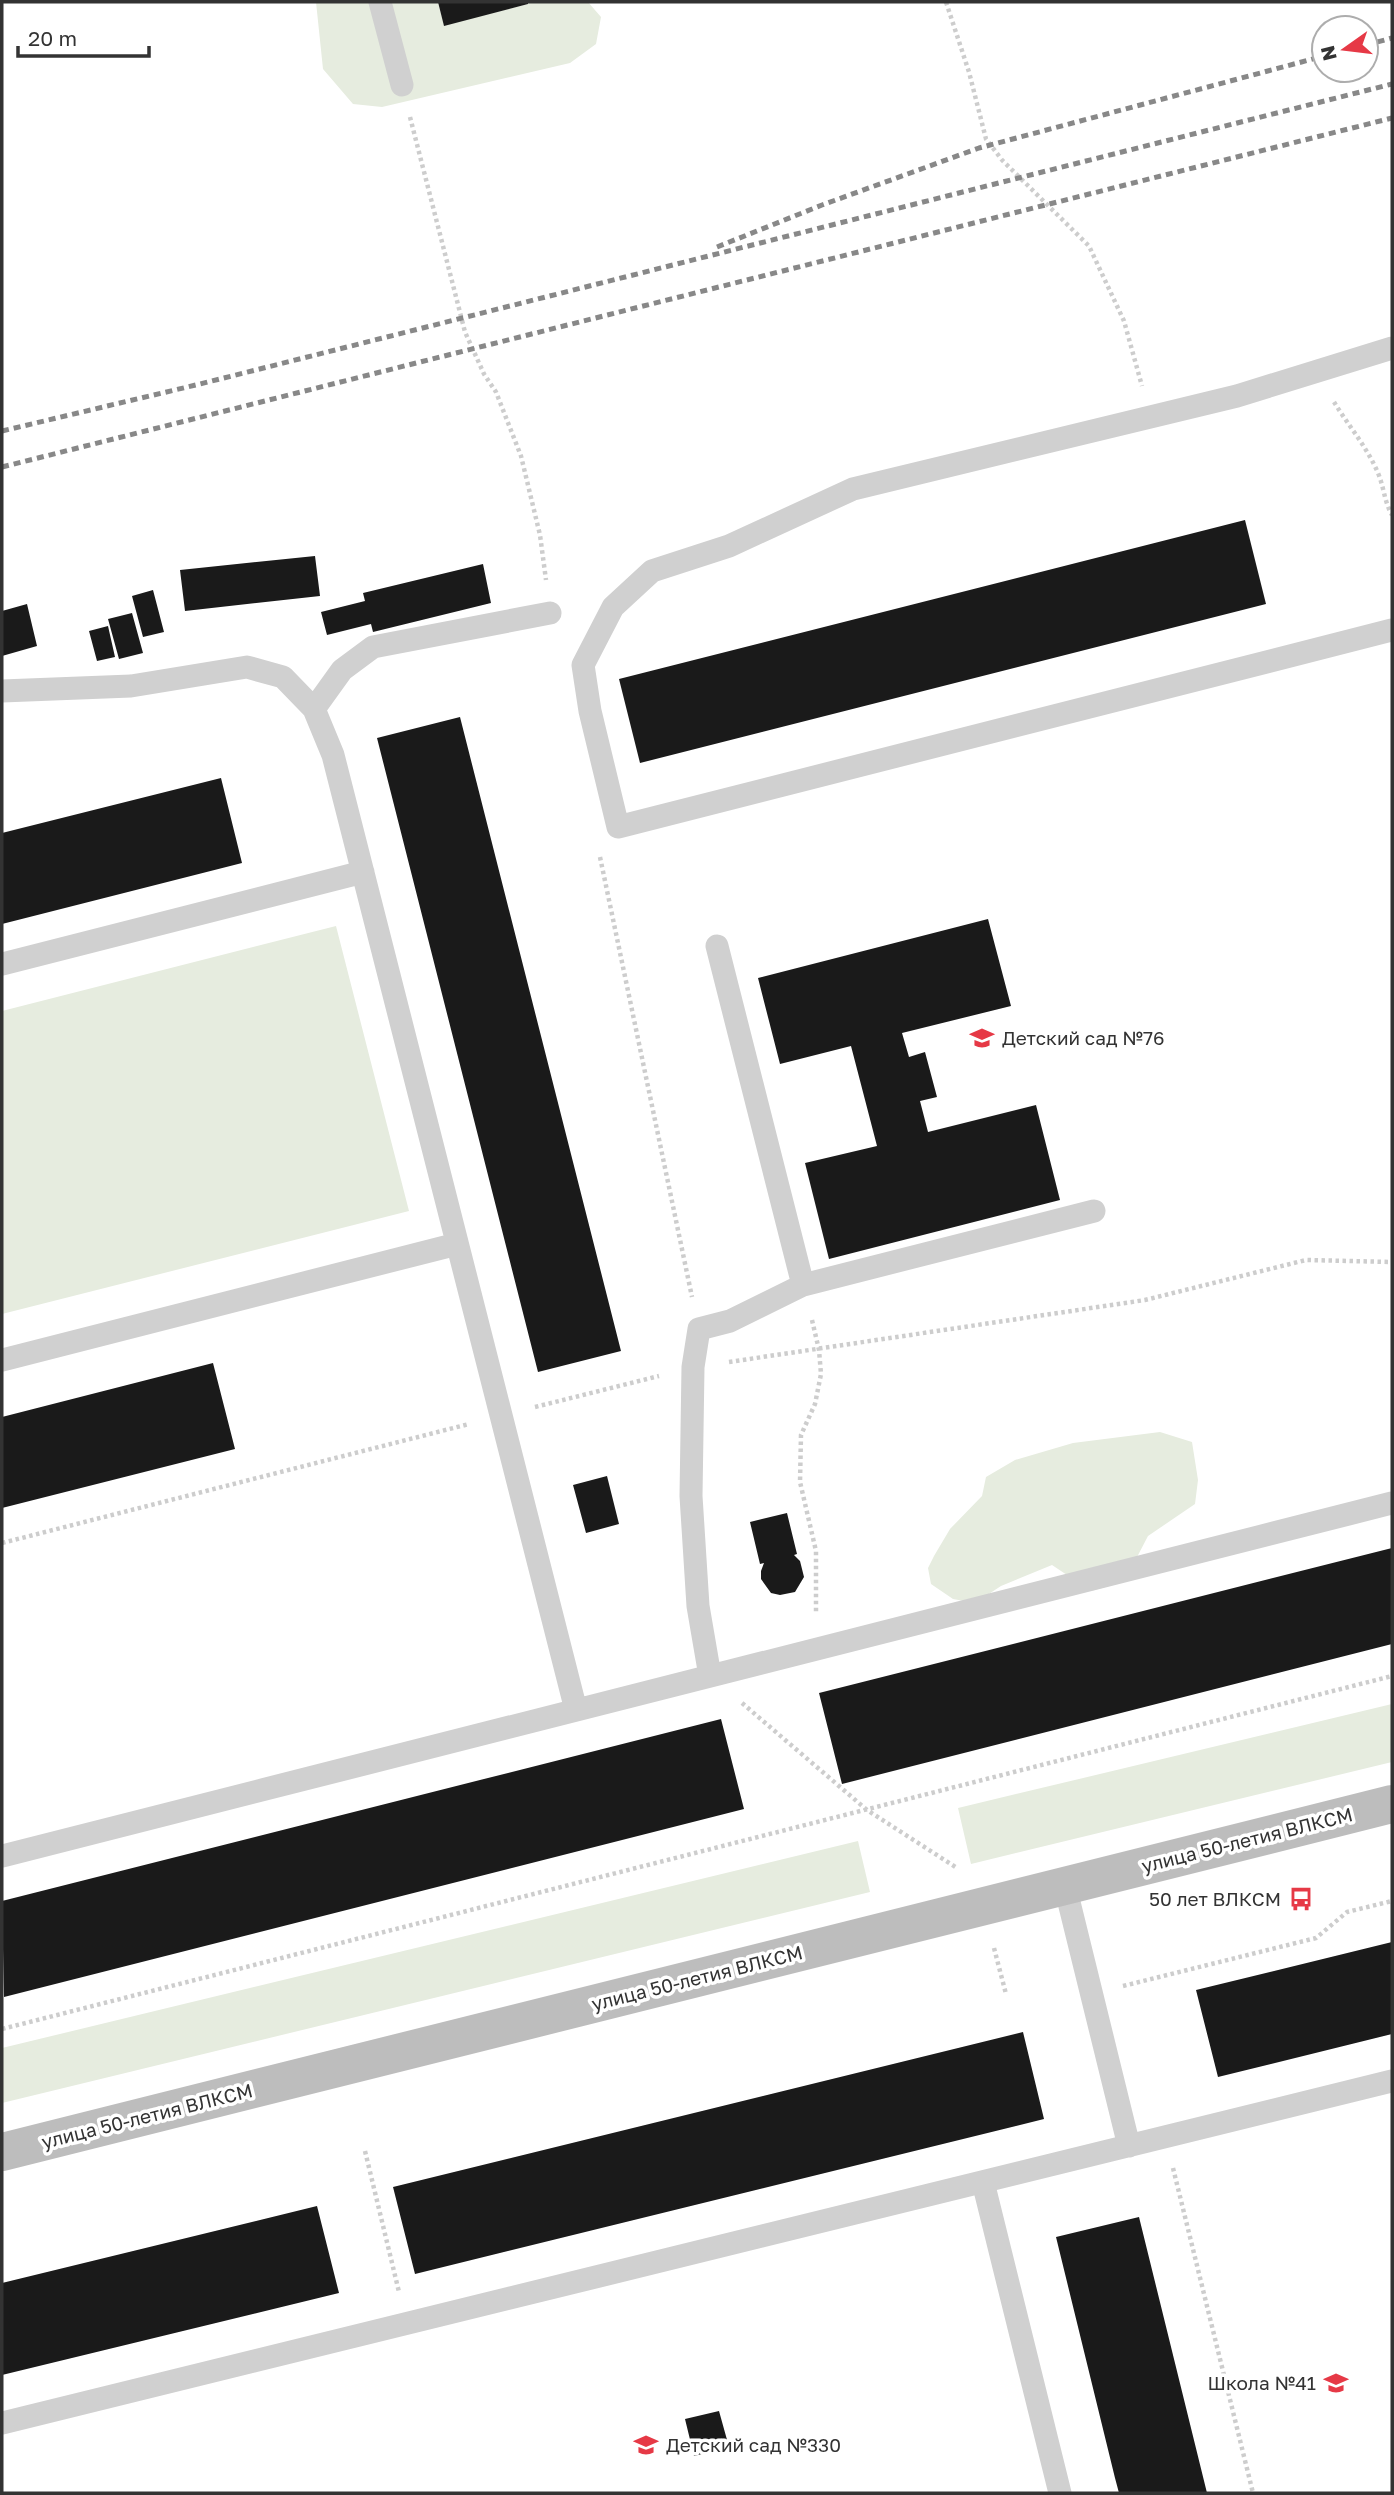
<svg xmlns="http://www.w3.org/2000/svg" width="1394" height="2495" viewBox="0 0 1394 2495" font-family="'Golos Text',sans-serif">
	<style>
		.green { fill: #e6ecdf }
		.building { fill: #1a1a1a }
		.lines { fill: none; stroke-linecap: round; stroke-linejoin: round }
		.path { stroke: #cdcdcd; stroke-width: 4.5; stroke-dasharray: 3.5 3.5; stroke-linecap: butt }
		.lane { stroke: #d0d0d0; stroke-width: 23 }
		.secondary { stroke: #bdbdbd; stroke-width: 38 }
		.rail { stroke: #888; stroke-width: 5; stroke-dasharray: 7 5; stroke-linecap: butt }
		.labels { text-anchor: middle; stroke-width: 7; stroke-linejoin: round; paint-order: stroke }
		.poi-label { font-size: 19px; fill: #333; stroke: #fff; text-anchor: start }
		.street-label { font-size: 19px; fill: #333; stroke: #fff }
	</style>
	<rect width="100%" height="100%" fill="#fff"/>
	<path class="green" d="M316,2H438L444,25L528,4V2H588L601,17L596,44L570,63L382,107L353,104L323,69Z
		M336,926L409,1211L2,1314V1011Z
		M1160,1432L1192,1442L1198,1480L1195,1504L1148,1536L1124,1582L1091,1591L1052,1565L1001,1586L975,1603L953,1599L931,1584L928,1568L934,1556L950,1529L982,1496L986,1477L1015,1460L1073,1443Z
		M1392,1704V1762L971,1864L958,1808Z
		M858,1841L870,1892L2,2103V2048Z"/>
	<path class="building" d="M438,2H528V4L444,26Z
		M1245,520L1266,604L640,763L619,679Z
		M315,556L320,596L185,611L180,570Z
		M483,564L491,603L373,632L371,624L327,635L321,612L365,601L363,593Z
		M153,590L164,632L143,637L132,596Z
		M27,604L37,646L2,656V611Z
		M132,613L143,653L119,659L108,619Z
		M108,626L115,657L97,661L89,631Z
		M460,717L621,1351L538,1372L377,738Z
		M221,778L242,863L2,924V833Z
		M988,919L1011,1006L902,1033L909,1057L925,1052L937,1097L920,1101L928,1132L1036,1105L1060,1200L829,1259L805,1163L877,1146L851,1046L780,1064L758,978Z
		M213,1363L235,1449L2,1508V1417Z
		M607,1476L619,1524L586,1533L573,1485Z
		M787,1513L797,1554L794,1555L800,1561L804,1577L795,1592L780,1595L771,1593L761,1579V1571L764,1563L760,1564L750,1522Z
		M1392,1548V1644L842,1784L819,1693Z
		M721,1719L744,1809L4,1997L2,1901Z
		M1392,1942V2034L1218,2077L1196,1990Z
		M1023,2032L1044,2119L415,2274L393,2187Z
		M317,2206L339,2293L2,2375V2283Z
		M1139,2217L1207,2493H1119L1115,2478L1056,2237Z
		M719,2411L729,2447L694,2456L685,2419Z"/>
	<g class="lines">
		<path class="path" d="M946,2L969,72L986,139L1002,160L1089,246L1124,321L1142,386
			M410,117L465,332L484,374L496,392L521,456L540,535L546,580
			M1334,402C1348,425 1367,447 1378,473C1384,487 1384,501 1392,515
			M600,857L692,1297
			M812,1320L819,1350L821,1374L815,1404L801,1435L800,1482L816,1551V1613
			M729,1362L1145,1300L1306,1260L1392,1262
			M535,1407L659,1376
			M2,1543L469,1424
			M742,1703L867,1810L957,1868
			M994,1948L1006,1994
			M1123,1986L1316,1938L1347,1912L1392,1901
			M2,2029L1392,1676
			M365,2151L399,2292
			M1173,2168L1253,2493"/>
		<path class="lane" d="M380,2L402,85
			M1392,348L1237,396L853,489L729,546L652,571L613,607L583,665L590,711L618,827L1392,630
			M2,691L131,686L247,667L283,677L314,709L333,755L576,1710
			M314,709L342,670L373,647L550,613
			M717,946L803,1285
			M2,964L363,872
			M2,1360L457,1244
			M710,1676L698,1606L691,1496L693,1367L699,1329L730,1321L803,1285L1094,1211
			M2,1856L1392,1503
			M1065,1886L1129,2146
			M983,2182L1060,2493
			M2,2423L1392,2081"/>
		<path class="secondary" d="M2,2152L1392,1804"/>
		<path class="rail" d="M1366,45L1392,38
			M717,247L822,205L979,148L1324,56
			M2,431L200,384L1392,84
			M2,467L1392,118"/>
	</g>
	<defs>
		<g id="school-bare" transform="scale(1.89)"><path d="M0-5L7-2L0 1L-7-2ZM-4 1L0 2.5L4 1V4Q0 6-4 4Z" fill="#e63946" stroke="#fff" stroke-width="2.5" paint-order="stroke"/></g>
		<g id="bus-bare" transform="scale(1.89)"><path d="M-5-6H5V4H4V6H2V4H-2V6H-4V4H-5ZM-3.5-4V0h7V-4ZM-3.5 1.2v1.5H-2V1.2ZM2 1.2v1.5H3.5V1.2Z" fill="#e63946" stroke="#fff" stroke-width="2.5" paint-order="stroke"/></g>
	</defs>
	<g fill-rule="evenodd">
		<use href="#school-bare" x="982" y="1038"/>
		<use href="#bus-bare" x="1301" y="1899"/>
		<use href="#school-bare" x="1336" y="2383"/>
		<use href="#school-bare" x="646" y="2445"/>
	</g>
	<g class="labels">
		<g class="poi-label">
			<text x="1002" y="1045">Детский сад №76</text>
			<text x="1281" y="1906" text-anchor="end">50 лет ВЛКСМ</text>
			<text x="1316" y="2390" text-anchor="end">Школа №41</text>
			<text x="666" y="2452">Детский сад №330</text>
		</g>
		<g class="street-label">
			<text transform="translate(1247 1840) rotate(-14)" y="7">улица 50-летия ВЛКСМ</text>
			<text transform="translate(697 1978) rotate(-14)" y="7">улица 50-летия ВЛКСМ</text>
			<text transform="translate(147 2116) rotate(-14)" y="7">улица 50-летия ВЛКСМ</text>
		</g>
	</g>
	<rect width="1394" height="2495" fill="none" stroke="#333333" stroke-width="7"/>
	<g transform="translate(1345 49) rotate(256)"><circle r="33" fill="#ffffff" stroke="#adadad" stroke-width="2"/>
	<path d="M0-5L12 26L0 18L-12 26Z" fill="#e63946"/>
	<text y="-10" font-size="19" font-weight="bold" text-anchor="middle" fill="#333333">N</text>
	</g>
	<path d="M18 46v10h131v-10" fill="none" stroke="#333333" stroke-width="3.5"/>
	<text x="28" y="46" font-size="21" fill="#333333" stroke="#ffffff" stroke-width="5" paint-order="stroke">20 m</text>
</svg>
